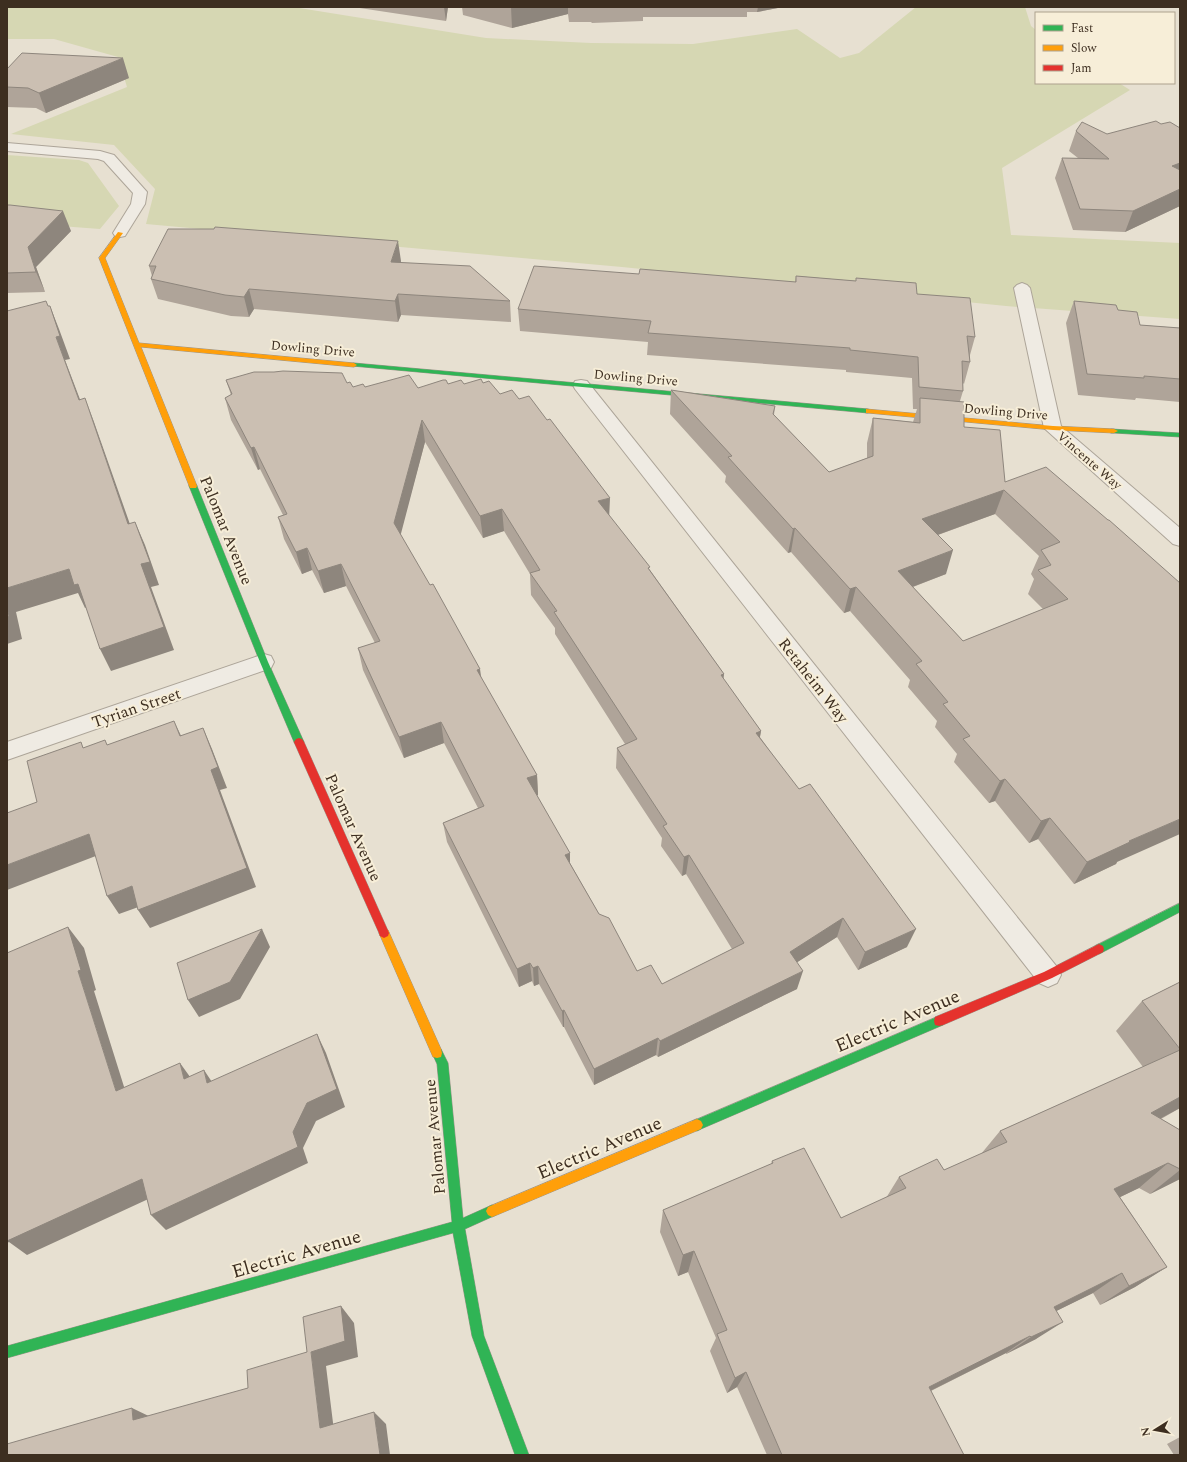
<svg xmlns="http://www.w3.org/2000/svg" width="1187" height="1462" viewBox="0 0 1187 1462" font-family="Spectral,serif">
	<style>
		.green { fill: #d6d7b3 }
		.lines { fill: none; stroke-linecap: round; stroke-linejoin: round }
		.lane-casing { stroke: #ada599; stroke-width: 2 }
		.street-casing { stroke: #ada599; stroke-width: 2 }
		.fast-casing { stroke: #9c958a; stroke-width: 1 }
		.slow-casing { stroke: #9c958a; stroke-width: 1 }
		.jam-casing { stroke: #9c958a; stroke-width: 1 }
		.lane { fill: #efebe3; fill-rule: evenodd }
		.street { fill: #efebe3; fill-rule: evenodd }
		.fast { fill: #30b455; fill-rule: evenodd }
		.slow { fill: #ff9f0a; fill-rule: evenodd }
		.jam { fill: #e5322d; fill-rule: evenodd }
		.wall { fill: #afa499; fill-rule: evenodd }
		.shaded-wall { fill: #8e867d }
		.building { fill: #cbbfb2; stroke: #8e867d; fill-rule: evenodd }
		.labels { text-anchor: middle; stroke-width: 4; stroke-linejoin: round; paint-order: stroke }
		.far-street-label { font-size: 13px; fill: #3d2e20; stroke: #f7eed8 }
		.street-label { font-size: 16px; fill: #3d2e20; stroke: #f7eed8 }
		.near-street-label { font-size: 19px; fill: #3d2e20; stroke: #f7eed8 }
	</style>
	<rect width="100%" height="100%" fill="#e7e0d1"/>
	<path class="green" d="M7,7H293L486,38L591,43L693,44L797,29L840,58L859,53L916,7H1025L1031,26L1036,30V83H1119L1130,90L1002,168L1011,235L1180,243V319L1006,306L622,267L146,224L155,189L114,145L11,134L127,87L118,57L54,39H7Z
		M7,155L79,160L88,163L119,206L100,229L7,222Z"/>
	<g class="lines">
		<g class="lane-casing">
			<path id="lane" d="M7,143L100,151L114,155L147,192L145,204L125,236L120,237L115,236L113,233L131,204L133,193L104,161L98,159L7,151Z"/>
		</g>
		<g class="street-casing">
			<path id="street" d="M1022,283L1027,285L1030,288L1061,426L1180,528V546L1173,544L1044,428L1014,288L1017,285Z
				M581,380L587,381L1057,967L1061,975L1057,983L1048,987L1039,983L575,389L573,385L575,381Z
				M264,654L271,656L274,662L271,668L7,760V742Z"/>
		</g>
		<g class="fast-casing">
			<path id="fast" d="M354,363L868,409L872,411L868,413L352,366V364Z
				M1111,429L1180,433V437L1114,433H1111Z
				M190,484H196L197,486L268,662L304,742L302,745H296L294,742L260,662L189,486Z
				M1180,903V912L1103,952L1099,954L1095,952L1094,949L1095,946Z
				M939,1016L943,1017L944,1021L943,1025L701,1129L697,1131L693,1129L691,1125L693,1121Z
				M437,1048L441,1049L448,1063L463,1218L492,1205L496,1207L498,1211L496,1215L465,1229L484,1336L529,1455H515L472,1336L453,1233L7,1358V1346L452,1222L437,1064L432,1053L433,1049Z"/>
		</g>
		<g class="slow-casing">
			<path id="slow" d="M118,232L123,233L105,258L139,343L354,363L357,365L354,367L141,347L197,486L196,488H190L99,258Z
				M866,409L1053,426L1114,429L1118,431L1114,433L1053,430L868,413H866Z
				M384,928L388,930L441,1049L442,1053L441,1057L437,1058L433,1057L379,933L380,930Z
				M697,1119L701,1121L703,1125L701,1129L492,1217L488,1215L486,1211L488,1207Z"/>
		</g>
		<g class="jam-casing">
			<path id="jam" d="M299,738L302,739L304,742L389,933L388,936L384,938L380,936L379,933L294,742L296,739Z
				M1099,944L1103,946L1104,949L1103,952L1052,978L943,1025L939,1026L935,1025L934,1021L935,1017L1044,972Z"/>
		</g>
		<use href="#lane" class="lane"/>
		<use href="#street" class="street"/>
		<use href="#fast" class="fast"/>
		<use href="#slow" class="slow"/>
		<use href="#jam" class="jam"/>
	</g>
	<path class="wall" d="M353,7H448L446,21Z
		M462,7H783L757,12H747V17H643V21L592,23L591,22H569L568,14L512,28L463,15Z
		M7,69L129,78L46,113L36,108L7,107Z
		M1161,124L1180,128V206L1125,232L1073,230L1055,178L1062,158H1078L1069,151L1076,131L1107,134Z
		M7,205L71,231L36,267L45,292L7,293Z
		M401,261V263L510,301L511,322L401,315L398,322L254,309L249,317L231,316L158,299L151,279L152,276L149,266Z
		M639,274L795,282L796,276L856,281V278L917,294L975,337L970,355V362L964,384L963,383V391L960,401L964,427L1005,482L1108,520L1117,862L1116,864L1074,884L1038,839L1029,843L995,801L989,803L954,762L957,754L935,727L937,721L908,687L910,680L850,611L844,613L791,552L788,553L725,482L726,476L670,414L671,390L775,406L774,415L829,472L867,458V443L873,418L913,422L917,409H913L912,378L846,372V370L647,355L648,342L520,331L518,309ZM995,514L1039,556L1031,574L1034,579L1028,594L1043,609L963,641L913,587L946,574L938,535Z
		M1074,301L1118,310L1140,325L1180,328V402L1136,398L1135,400L1078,395L1066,323Z
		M226,380L347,383L353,387H365L418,388L448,384H464L483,383L500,394L609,516L650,570L724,674L723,679L761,731L760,737L907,947L858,970L837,937L797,962V989L658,1057L656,1055L594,1085L564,1027H563L539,984L534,986L532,981L519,987L447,842L443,823L478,808L444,743L404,758L363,670L358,648L375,643L346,586L324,593L312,570L302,574L284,539L278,517L283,515L260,469L258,470L231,420L225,398L231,395ZM425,442L483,538L504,531L530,574L531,595L555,628V634L625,744L617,748L616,768L662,838L661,846L682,876L686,874L732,949L662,984L637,971L599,914L570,863L537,795H538L537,775L481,679L400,534Z
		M1180,982V1108L1161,1119L1180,1130V1179L1150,1194L1139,1188L1120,1197L1167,1267L1135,1287L1100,1305L1093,1293L1056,1311L1036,1339L1006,1354V1353L931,1391L964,1455H767L737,1387L727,1393L710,1351L716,1338L688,1272L678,1276L660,1232L663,1210L771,1164L772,1161L841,1218L886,1198L899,1177L944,1170L981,1154L1000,1131L1143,1067L1116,1031L1142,1001Z
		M1180,1437V1455H1174L1167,1444Z"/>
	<path class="shaded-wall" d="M444,7H448L446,21Z
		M511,7H568V14L512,28Z
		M758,7H783L757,12Z
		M123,58L129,78L46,113L39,93Z
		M1180,163V182L1172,166Z
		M1180,189V206L1125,232L1133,211Z
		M63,211L71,231L36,267L45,292L36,272L28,247Z
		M398,241L401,261L394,282L391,262Z
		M249,289L254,309L249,317L244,297Z
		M398,294L401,315L398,322L395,301Z
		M50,306L59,329L70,359L65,360L89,423L79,400L56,337Z
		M85,398L94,422L138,547L128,524Z
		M422,420L425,442L398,545L394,523Z
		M254,447L260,469L258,470L251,448Z
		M1004,490L995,514L915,543L922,519Z
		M610,498L609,520L598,501Z
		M502,509L504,531L483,538L480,516Z
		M135,522L145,545L159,585L151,587L174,650L111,671L100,649L141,564Z
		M795,528L791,552L788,553L793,529Z
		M307,548L312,570L302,574L296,552Z
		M953,550L946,574L891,595L898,571Z
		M341,564L346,586L324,593L318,571Z
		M69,569L78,584L89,606L85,608L78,593L16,612L22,639L7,644V588Z
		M856,587L850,611L844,613L850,589Z
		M480,669L483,690L477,670Z
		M724,674L721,695V675Z
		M174,721L184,742L180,736Z
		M441,722L444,743L404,758L399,737Z
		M203,728L212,749L227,788L220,790L256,887L150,928L138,910L211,770Z
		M761,731L757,752L756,733Z
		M537,775L538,795L529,799L527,778Z
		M1005,779L995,801L989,803L1000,781Z
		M1050,818L1038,839L1029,843L1041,821Z
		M1180,819V834L1117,862L1116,864L1074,884L1087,862L1129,841Z
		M89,834L101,854L7,890V865Z
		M570,853V873L565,855Z
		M689,855L686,874L682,876L684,857Z
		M132,886L144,905L119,914L107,896Z
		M843,918L837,937L785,970L790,952Z
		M68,927L84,948L96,990L94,991L131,1109L116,1091L78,971Z
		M262,929L270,947L240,999L199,1017L188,1000Z
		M916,929L907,947L858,970L865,952Z
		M530,963L532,981L519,987L517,969Z
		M538,966L539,984L534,986L533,968Z
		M803,971L797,989L658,1057L660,1041Z
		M564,1010V1027H563L562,1011Z
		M317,1034L326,1053L345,1107L316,1121L303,1148L308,1163L166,1230L151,1215L293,1132Z
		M658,1038L656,1055L594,1085V1069Z
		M180,1063L193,1081L184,1079Z
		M204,1070L216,1088L207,1083Z
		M1180,1097V1108L1122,1139L1151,1113Z
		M1168,1163L1139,1188L1087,1213L1114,1189Z
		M1180,1170V1179L1150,1194Z
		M142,1179L157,1195L27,1255L9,1242L7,1243V1223Z
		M694,1251L688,1272L678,1276L683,1255Z
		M1167,1267L1135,1287L1100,1305L1129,1286Z
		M1122,1273L1093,1293L1028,1325L1054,1307Z
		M341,1306L354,1323L358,1357L326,1366L335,1439L320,1428L311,1352Z
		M1063,1322L1036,1339L1006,1354L1031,1337Z
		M1030,1336L1006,1353L910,1401L929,1387Z
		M746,1372L737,1387L727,1393L735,1378Z
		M132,1408L157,1420H133Z
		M374,1412L386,1424L390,1455H380Z"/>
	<path class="building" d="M22,53L123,58L39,93L28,88L7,87V69Z
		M1156,121L1161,124L1170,122L1180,128V163L1172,166L1180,170V189L1133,211L1080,209L1062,158L1109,159L1076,131L1082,122L1107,134Z
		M7,205H10L63,211L28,247L36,272L7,273Z
		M215,227L398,241L391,262L470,266L510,301L398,294L395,301L249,289L244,297L225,295L151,279L156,266H149L168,229H214Z
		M534,266L639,274L640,269L796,282V276L856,281V278L916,283L917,294L970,298L975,337L967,336L970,362L962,361L963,391L919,387L918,357L850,350V348L648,333L651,321L518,309Z
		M46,301L48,306H50L60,336L56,337L79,400L85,398L128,524L135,522L150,562L141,564L164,627L100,649L78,584L74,585L69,569L7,588V311Z
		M1074,301L1116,305L1118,310L1137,312L1140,325L1180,328V379L1144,376V378L1087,374Z
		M283,371L342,373L347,383L350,382L353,387L363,384L365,387L409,375L418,388L443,380H446L448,384L461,380L464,384L481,379L483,383L489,381L500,394L512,390L519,399L529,396L547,420L550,419L610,498L598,501L650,567L648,568L724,674L721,675L761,731L756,733L799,789L810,784L916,929L865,952L843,918L790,952L803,971L660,1041L658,1038L594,1069L564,1010L562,1011L538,966L533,968L530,963L517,969L443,823L484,806L441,722L399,737L358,648L380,641L341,564L318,571L307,548L296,552L278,517L287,514L254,447L251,448L225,398L232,394L226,380L254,372H274ZM422,420L480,516L502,509L540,570L530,573L557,611L554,612L637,739L617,748L667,824L663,826L684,857L689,855L744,943L662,984L651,965L637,971L609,918L599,914L565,855L570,853L527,778L537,775L477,670L480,669L433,584L430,585L394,523Z
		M671,390L775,406L773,414L829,472L873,456V418L920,423V398L964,402V427L1000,430L1005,482L1046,467L1108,520H1109L1180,583V819L1129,841L1130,842L1087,862L1050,818L1041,821L1005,779L1000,781L963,739L970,736L943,704L948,702L916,664L922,661L856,587L850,589L795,528L793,529L728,457L732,456ZM1004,490L1060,542L1041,550L1051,565L1038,570L1068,599L963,641L898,571L953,550L922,519Z
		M7,607L9,616L7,617Z
		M174,721L180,736L203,728L218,767L211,770L247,868L138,910L132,886L107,896L89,834L7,865V813L37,802L27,761L81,742L83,748L105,740L107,745Z
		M68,927L81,970L78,971L116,1091L180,1063L184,1079L204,1070L207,1083L317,1034L337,1089L307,1103L293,1132L298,1147L151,1215L142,1179L7,1241V953Z
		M262,929L230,982L188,1000L177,963Z
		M1180,982V1049L1142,1001Z
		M1180,1050V1097L1151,1113L1180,1130V1169L1168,1163L1114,1189L1167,1267L1129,1286L1122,1273L1054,1307L1063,1322L1031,1337L1030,1336L929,1387L964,1455H782L746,1372L735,1378L717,1334L727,1330L694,1251L683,1255L663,1210L773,1163L772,1161L804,1148L841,1218L906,1188L899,1177L937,1159L944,1170L1007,1142L1000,1131Z
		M341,1306L345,1341L311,1352L320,1428L374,1412L380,1455H7V1444L132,1408L133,1420L248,1388L247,1370L307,1352L303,1317Z"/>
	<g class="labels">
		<g class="far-street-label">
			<text transform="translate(313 348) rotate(5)" y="5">Dowling Drive</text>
			<text transform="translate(636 377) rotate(5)" y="5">Dowling Drive</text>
			<text transform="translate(1006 411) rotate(5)" y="5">Dowling Drive</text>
			<text transform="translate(1090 460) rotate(41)" y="5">Vincente Way</text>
		</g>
		<g class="street-label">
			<text transform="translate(227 530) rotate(68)" y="6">Palomar Avenue</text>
			<text transform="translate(814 680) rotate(52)" y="6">Retaheim Way</text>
			<text transform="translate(136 707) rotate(-19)" y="6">Tyrian Street</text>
			<text transform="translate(354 827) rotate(66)" y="6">Palomar Avenue</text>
			<text transform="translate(434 1137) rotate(-95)" y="6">Palomar Avenue</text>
		</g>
		<g class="near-street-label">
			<text transform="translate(897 1020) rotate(-23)" y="7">Electric Avenue</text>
			<text transform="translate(599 1147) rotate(-23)" y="7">Electric Avenue</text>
			<text transform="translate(296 1253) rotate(-16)" y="7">Electric Avenue</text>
		</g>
	</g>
	<rect width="1187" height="1462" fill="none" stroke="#3d2e20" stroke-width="16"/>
	<rect x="1035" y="12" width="140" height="72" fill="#f7eed8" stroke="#ada18e"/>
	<rect x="1043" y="25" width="20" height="6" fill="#30b455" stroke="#ada18e"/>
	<text x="1071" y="32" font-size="12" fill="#3d2e20">Fast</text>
	<rect x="1043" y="45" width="20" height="6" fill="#ff9f0a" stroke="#ada18e"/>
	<text x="1071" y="52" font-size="12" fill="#3d2e20">Slow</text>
	<rect x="1043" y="65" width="20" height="6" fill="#e5322d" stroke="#ada18e"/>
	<text x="1071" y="72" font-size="12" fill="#3d2e20">Jam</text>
	<g transform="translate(1155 1430) rotate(259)" stroke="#f7eed8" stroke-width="3" paint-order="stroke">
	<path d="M0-3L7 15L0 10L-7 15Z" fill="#3d2e20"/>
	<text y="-6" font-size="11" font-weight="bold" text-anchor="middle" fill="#3d2e20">N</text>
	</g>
</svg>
